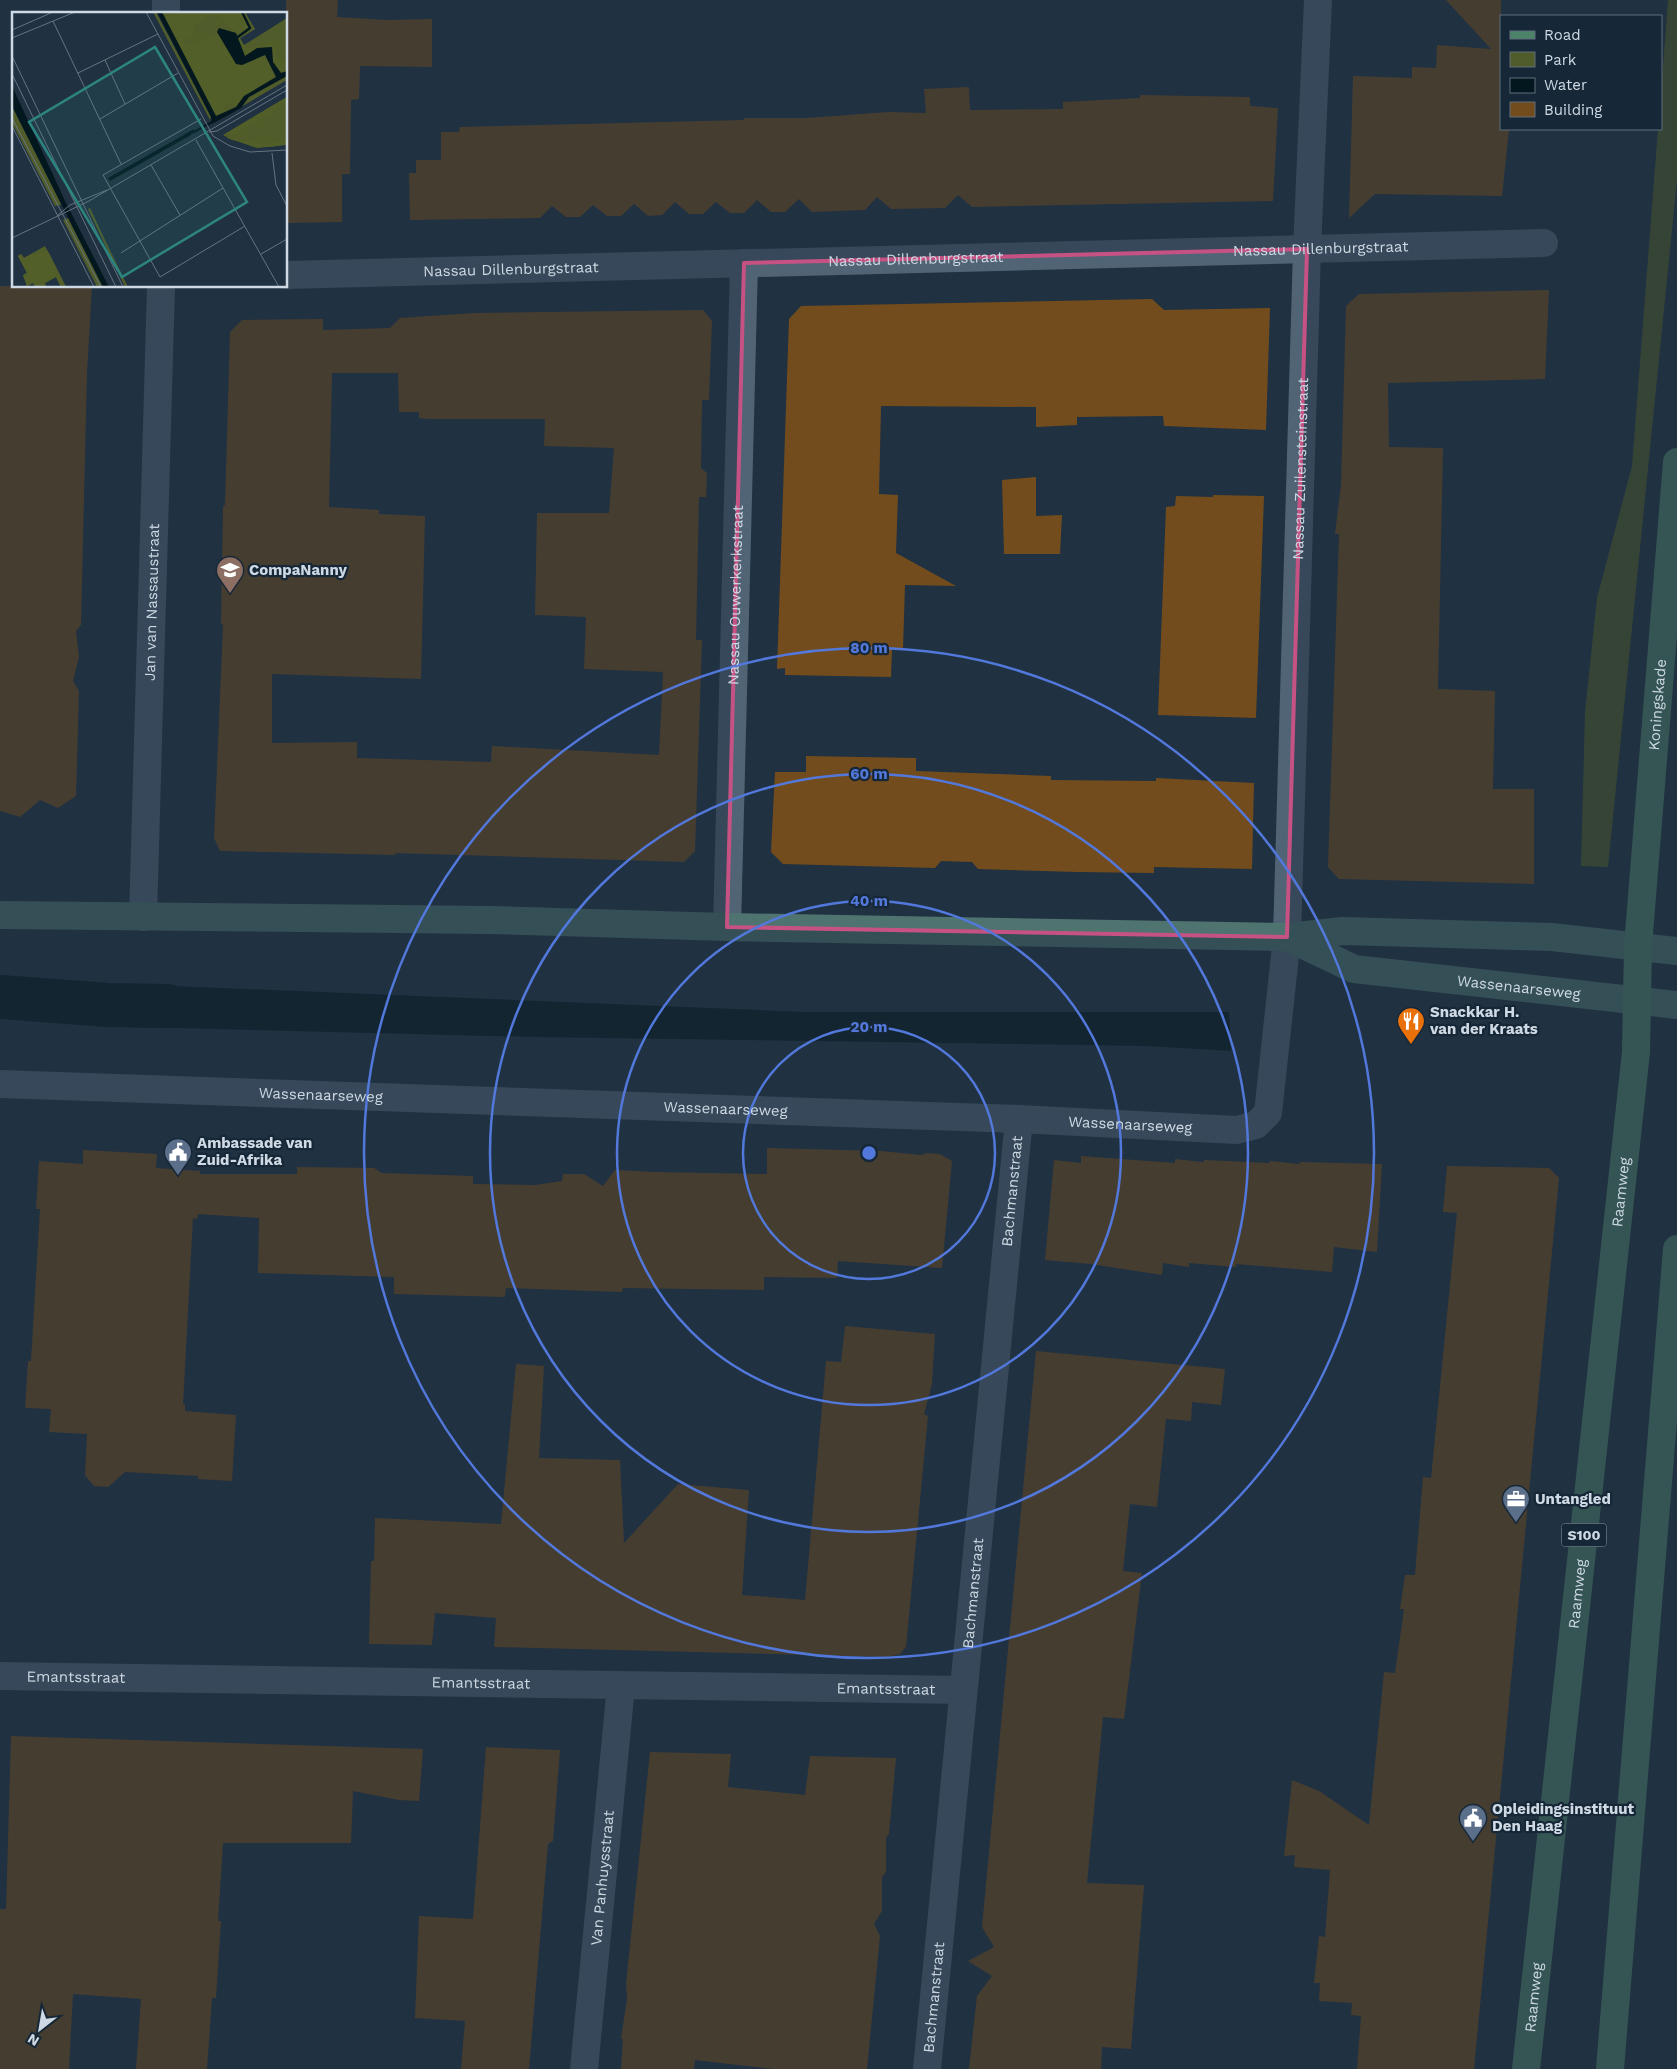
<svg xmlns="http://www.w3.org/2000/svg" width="1677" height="2069" viewBox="0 0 1677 2069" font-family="'Work Sans',sans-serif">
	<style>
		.green { fill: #505c29 }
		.water { fill: #02171e }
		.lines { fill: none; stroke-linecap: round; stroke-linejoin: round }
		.canal { stroke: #02171e; stroke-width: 44 }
		.building { fill: #734c1d; fill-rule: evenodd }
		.street { stroke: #516476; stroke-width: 28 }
		.secondary { stroke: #4f736f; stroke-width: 28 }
		.primary { stroke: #4c8268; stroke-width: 28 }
		.marked { fill: none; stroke: #c65284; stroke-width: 4; stroke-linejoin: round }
		.ring { fill: none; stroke: #5278db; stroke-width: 2.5 }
		.labels { text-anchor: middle; stroke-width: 4.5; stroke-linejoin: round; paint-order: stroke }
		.shield { fill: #162737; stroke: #97a4af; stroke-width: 1 }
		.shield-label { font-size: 14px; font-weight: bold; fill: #ced9e3 }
		.street-label { font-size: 15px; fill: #ced9e3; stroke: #162737 }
		.poi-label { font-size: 15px; font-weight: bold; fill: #ced9e3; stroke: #162737; text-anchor: start }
		.inset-river { fill: none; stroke: #02171e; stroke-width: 2.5 }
		.inset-road { fill: none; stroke: #667482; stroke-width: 1 }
		.view { fill: #2c8580; fill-opacity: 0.15; stroke: #2c8580; stroke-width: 2.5 }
		.inset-edge { fill: none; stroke: #ced9e3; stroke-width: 2.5 }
		.centre { fill: #5278db; stroke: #162737; stroke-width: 2.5 }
		.ring-label { font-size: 15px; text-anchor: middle; font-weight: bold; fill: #5278db; stroke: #162737; stroke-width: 4.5; stroke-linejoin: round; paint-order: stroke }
	</style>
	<rect width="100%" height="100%" fill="#203141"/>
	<path class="green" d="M1668,0H1677V180L1608,867L1581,866L1585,712L1597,598L1632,466L1658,129H1661V93Z"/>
	<path class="water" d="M123,984L806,1012H1229L1231,1051L1147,1046L535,1037L92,1026Z"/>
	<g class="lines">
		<path class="canal" d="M0,997L108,1005L168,1006"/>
	</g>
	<path class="building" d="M286,0H338L337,17L386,20L432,19V67L360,66L359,99L351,100L350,174H342V222L286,223Z
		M1446,0H1501V129H1509L1502,196L1375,194L1349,218L1353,76L1412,78V67L1436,68L1437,45L1491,49Z
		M969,87L970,110L1063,109V102L1140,98V95L1250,97V106L1278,108L1273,201L972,207L958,195L945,208L891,209L877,197L865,210L812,212L799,199L785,212H771L757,200L744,213H730L716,202L703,214H689L675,202L662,215L648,216L634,204L621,216H607L593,205L580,217H566L552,206L540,218L410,220L409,173H416V160H441V132H459L460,127L744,120V118H807L888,112L926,113L924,89Z
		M0,286H92L87,372L81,625L76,631L79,657L73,681L79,691L76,796L58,808L40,800L20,817L0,811Z
		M1549,290L1545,379L1388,383L1389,447L1443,448L1438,689L1495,691L1493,789H1534V884L1339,879L1328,867L1339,534H1335L1341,485L1346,306L1359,294Z
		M1152,299L1164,310L1270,308L1266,430L1164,426L1163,416L1077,417V425L1036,427V407L881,406L879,494L898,495L896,553L956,586L905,585L903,649H892L891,677L785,675V668L777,669L789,319L801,306Z
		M703,310L712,321L709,400H702L701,468L707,473L706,497H699L696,640H702L695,851L684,862L394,853L397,855L220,851L214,838L223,625L221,624L223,507L225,505L230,332L242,320L323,319V330L390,328L400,318L474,313ZM332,373H398L399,412H419V418L429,419H545L544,446L614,448L609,513H537L535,615L586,617L584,669L663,672L659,755L492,746L491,762L357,758V742L272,743V674L421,679L425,516L379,514V510L329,507Z
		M1036,477V516L1062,515L1060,554H1004L1002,480Z
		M1213,495L1264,496L1256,718L1158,715L1166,507L1175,506L1176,496L1213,497Z
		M806,756L916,758V771L1051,776V780L1156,781V778L1254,783L1252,869L1154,867V873L1078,872L978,869L972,862L941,861L935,868L783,864L771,852L775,772H806Z
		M767,1148L881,1151L921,1155L927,1153L940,1154L952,1161L942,1268L838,1261L837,1278L764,1277V1290L623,1288L622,1292L506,1288L505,1297L394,1294V1277L258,1273L259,1218L198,1214L197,1219L193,1218L183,1404L185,1405V1411L236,1415L232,1481L198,1479V1476L125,1472L108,1487L94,1486L85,1475L87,1434L49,1432L51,1409L25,1408L28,1361H31L40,1209H36L39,1161L83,1164V1150L157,1154L156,1168L200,1171V1174H297V1167L374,1168L382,1173L473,1176V1184L535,1185L562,1181L563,1174H584L603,1186L615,1170L654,1172L767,1174Z
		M1081,1156L1175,1163V1159L1203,1162L1205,1160L1269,1163L1270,1161L1299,1164L1300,1162L1382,1164L1377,1252L1334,1247L1332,1272L1236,1264V1267L1189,1263V1267L1163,1263L1162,1275L1091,1264L1045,1260L1054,1160L1081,1163Z
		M1447,1166L1549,1168L1559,1178L1474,2069H1357L1361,2016L1351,2015L1352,2003L1319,2001L1320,1983H1314L1319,1936L1325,1937L1330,1870L1294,1867L1295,1855L1284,1856L1292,1780L1319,1791L1369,1825L1384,1672L1395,1673L1404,1609H1400L1405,1575H1415L1423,1477L1431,1478L1457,1213L1443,1212Z
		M845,1326L935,1334L932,1384L924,1414L928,1416L906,1647L900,1654L889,1657L494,1647L496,1618L435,1613L432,1645L369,1644L371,1561H374L375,1518L501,1524L516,1364L544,1366L539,1458L620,1460L624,1543L678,1484L749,1490L742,1595L805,1600L826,1361L841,1362Z
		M1036,1351L1225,1369L1221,1405L1192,1402L1191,1421L1166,1419L1157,1507L1130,1504L1123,1571L1142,1573L1124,1719L1103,1717L1087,1883L1144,1885L1131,2049L1102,2047L1101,2069H969L977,1996L992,1976L968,1961L994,1947L982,1927Z
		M11,1736L423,1749L419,1801L399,1800L353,1791L351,1843H223L218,1921H221L216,1998H212L207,2069H136L141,1999L73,1994L69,2069H0V1909H6Z
		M486,1747L560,1750L553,1841L548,1844L529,2069H461L465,2021L415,2018L419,1916L473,1919Z
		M650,1752L731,1754L728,1787L805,1795L810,1756L896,1758L889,1834L886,1838V1872L882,1877V1911L874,1924L880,1936L867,2069H773L695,2060L694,2069H621L623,2039H621L627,1999L626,1984Z"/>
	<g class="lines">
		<g class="street">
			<path d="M166,14V0"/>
			<path id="s1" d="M286,275L1544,243"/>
			<path id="s2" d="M143,917L161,286"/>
			<path id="s3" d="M727,927L744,263"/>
			<path id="s4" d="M0,1084L1019,1119L1237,1130L1256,1125L1268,1113L1287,937L1307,249L1318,0"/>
			<path id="s5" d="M0,1676L963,1690"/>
			<path id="s6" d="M584,2069L621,1686"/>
			<path id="s7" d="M927,2069L1019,1119"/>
		</g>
		<g class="secondary">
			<path d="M0,915L490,920L727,927L1287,937L1343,931L1552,937L1677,951"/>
			<path id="s8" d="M1287,937L1354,969L1677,1005"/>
		</g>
		<g class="primary">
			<path id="s9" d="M1526,2069L1636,1052L1638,946L1677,462"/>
			<path d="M1610,2069L1677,1249"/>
		</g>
	</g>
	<path d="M0 0H1677V2069H0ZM1307,249L1287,937L727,927L744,263Z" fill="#203141" fill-opacity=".55" fill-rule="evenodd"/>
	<path class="marked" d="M1307,249L1287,937L727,927L744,263Z"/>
	<g class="ring">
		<circle cx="869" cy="1153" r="126"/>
		<circle cx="869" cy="1153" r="252"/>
		<circle cx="869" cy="1153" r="379"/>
		<circle cx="869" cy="1153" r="505"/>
	</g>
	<defs>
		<g id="school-pin" transform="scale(1.4375)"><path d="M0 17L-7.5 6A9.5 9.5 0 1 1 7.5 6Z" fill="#8d6e63" stroke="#162737"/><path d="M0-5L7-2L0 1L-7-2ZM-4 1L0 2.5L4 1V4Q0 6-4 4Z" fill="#fff"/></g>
		<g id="restaurant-pin" transform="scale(1.4375)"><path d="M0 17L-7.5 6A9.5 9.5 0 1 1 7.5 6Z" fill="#e8710a" stroke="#162737"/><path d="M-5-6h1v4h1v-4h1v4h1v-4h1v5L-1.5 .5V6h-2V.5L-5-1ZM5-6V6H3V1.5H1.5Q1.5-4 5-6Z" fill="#fff"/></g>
		<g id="civic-pin" transform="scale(1.4375)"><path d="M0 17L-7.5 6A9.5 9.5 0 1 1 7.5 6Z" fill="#5c6f8a" stroke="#162737"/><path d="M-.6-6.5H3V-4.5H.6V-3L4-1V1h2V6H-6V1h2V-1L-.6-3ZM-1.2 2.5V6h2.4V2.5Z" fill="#fff"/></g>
		<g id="office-pin" transform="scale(1.4375)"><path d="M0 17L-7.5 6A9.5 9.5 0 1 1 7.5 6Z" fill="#5c6f8a" stroke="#162737"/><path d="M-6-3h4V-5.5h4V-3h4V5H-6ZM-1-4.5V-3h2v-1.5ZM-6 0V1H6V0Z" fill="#fff"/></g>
	</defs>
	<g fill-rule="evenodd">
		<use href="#school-pin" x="230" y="570"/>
		<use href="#restaurant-pin" x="1411" y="1021"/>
		<use href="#civic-pin" x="178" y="1152"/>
		<use href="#office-pin" x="1516" y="1499"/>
		<use href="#civic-pin" x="1473" y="1818"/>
	</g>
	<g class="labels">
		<rect class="shield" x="1561.5" y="1523.5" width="45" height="23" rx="4"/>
		<g class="shield-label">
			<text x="1584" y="1540">S100</text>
		</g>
		<g class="street-label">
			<text dy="5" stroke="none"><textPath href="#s1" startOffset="1035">Nassau Dillenburgstraat</textPath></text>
			<text dy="5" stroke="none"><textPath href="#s1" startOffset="630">Nassau Dillenburgstraat</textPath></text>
			<text dy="5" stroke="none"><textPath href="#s1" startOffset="225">Nassau Dillenburgstraat</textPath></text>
			<text dy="5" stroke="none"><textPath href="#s4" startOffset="1920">Nassau Zuilensteinstraat</textPath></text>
			<text dy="5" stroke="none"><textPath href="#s3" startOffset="332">Nassau Ouwerkerkstraat</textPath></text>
			<text dy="5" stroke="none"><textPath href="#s2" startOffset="315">Jan van Nassaustraat</textPath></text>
			<text dy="5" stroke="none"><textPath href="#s9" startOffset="1371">Koningskade</textPath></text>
			<text dy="5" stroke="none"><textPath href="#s8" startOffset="240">Wassenaarseweg</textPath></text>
			<text dy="5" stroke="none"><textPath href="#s4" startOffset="321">Wassenaarseweg</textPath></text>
			<text dy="5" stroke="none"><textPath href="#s4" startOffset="726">Wassenaarseweg</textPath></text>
			<text dy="5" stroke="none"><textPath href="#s4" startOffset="1131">Wassenaarseweg</textPath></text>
			<text dy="5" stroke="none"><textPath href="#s7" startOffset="882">Bachmanstraat</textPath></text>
			<text dy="5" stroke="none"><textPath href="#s9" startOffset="882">Raamweg</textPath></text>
			<text dy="5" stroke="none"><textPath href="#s7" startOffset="478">Bachmanstraat</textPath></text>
			<text dy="5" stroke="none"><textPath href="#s9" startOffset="478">Raamweg</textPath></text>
			<text dy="5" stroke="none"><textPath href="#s5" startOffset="76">Emantsstraat</textPath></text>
			<text dy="5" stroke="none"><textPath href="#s5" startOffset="481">Emantsstraat</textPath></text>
			<text dy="5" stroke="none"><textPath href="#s5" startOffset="886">Emantsstraat</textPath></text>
			<text dy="5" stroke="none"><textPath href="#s6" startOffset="192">Van Panhuysstraat</textPath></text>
			<text dy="5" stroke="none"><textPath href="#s7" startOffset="72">Bachmanstraat</textPath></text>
			<text dy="5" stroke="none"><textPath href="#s9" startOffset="72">Raamweg</textPath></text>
		</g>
		<g class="poi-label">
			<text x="249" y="575">CompaNanny</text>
			<text x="1430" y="1017">Snackkar H.<tspan x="1430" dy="17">van der Kraats</tspan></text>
			<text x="197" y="1148">Ambassade van<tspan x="197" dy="17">Zuid-Afrika</tspan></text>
			<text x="1535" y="1504">Untangled</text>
			<text x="1492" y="1814">Opleidingsinstituut<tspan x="1492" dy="17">Den Haag</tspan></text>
		</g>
	</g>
	<g transform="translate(12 12)">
		<rect width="275" height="275" fill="#203141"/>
		<path d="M141,0H144L199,105L198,108ZM148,0H233L243,17L228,26L232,33L275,6V68L200,112L202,104ZM275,85V132L259,135L220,128L211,123ZM0,94L49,192L48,193L43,194L0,111ZM78,196L93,228L116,275H113L76,197ZM56,206L91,275H85L51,208ZM33,234L54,275H49L44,265L33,271L34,275H23L21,271L15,274L11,263L15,261L6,244L9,242L12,246Z" fill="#505c29"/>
		<path d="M150,0H201L182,15L181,24L171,29L173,33L207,23L224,52L230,53L253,43L264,65L232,84L224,95L220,90L211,94L213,100L204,104ZM202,0H229L243,17L228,26L231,32L238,36L259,31L264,36L263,44L275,51V59L269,62L261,50L260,35L245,36L233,44L224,21ZM275,85V91L267,92L264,98L224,122L211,123ZM213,125L250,132L275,128V133L245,136ZM35,238L37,241L54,275H49L44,265L33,271L34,275H23L21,271L15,274L11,263L15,261L6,244L9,242L12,246L21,241L23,244Z" fill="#525f28"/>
		<path d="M145,0H150L204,104L224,95L232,84L264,65L253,43L230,53L224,52L205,20L207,16L224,21L233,44L245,36L260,35L261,50L269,61L275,59V64L237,85L229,96L200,112L199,105ZM0,74L54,191L97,275H91L0,94ZM182,117L179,123L98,169L96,166Z" fill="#02171e"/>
		<path class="inset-river" d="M223,27L238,16L230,0M180,121L202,109"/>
		<path class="inset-road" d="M134,0L201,124L218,134L238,140L275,138M41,9L109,152M0,18L41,0M0,26L63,0M0,44L111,275M93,48L113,92M66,61L146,22M0,62L104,275M0,106L89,275M88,107L166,61M189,107L91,163L148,265L233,214M0,114L82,275M197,120L205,119L275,78M184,128L267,275M260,141L264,173L275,194M139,153L168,203M46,203L58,193L95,178M0,226L77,189L275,73M109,241L211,176M249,242L275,227"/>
		<path class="view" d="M143,35L235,190L110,265L17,110Z"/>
		<rect width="275" height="275" class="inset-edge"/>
	</g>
	<circle cx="869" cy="1153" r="8" class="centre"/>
	<g class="ring-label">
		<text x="869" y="653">80 m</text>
		<text x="869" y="779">60 m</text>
		<text x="869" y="906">40 m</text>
		<text x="869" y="1032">20 m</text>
	</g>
	<rect x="1500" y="15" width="162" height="115" fill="#162737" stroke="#606e7c"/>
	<rect x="1510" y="31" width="25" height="8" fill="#4c8268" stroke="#606e7c"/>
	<text x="1544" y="40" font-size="15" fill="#ced9e3">Road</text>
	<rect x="1510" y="52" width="25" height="15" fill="#505c29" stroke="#606e7c"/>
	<text x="1544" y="65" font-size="15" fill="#ced9e3">Park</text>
	<rect x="1510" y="78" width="25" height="15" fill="#02171e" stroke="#606e7c"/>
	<text x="1544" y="90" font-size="15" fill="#ced9e3">Water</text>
	<rect x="1510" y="102" width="25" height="15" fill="#734c1d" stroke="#606e7c"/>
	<text x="1544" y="115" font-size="15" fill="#ced9e3">Building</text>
	<g transform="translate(40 2029) rotate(211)" stroke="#162737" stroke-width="4" paint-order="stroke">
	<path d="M0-4L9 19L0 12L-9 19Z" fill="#ced9e3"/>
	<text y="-8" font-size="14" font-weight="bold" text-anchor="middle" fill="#ced9e3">N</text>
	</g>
</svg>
